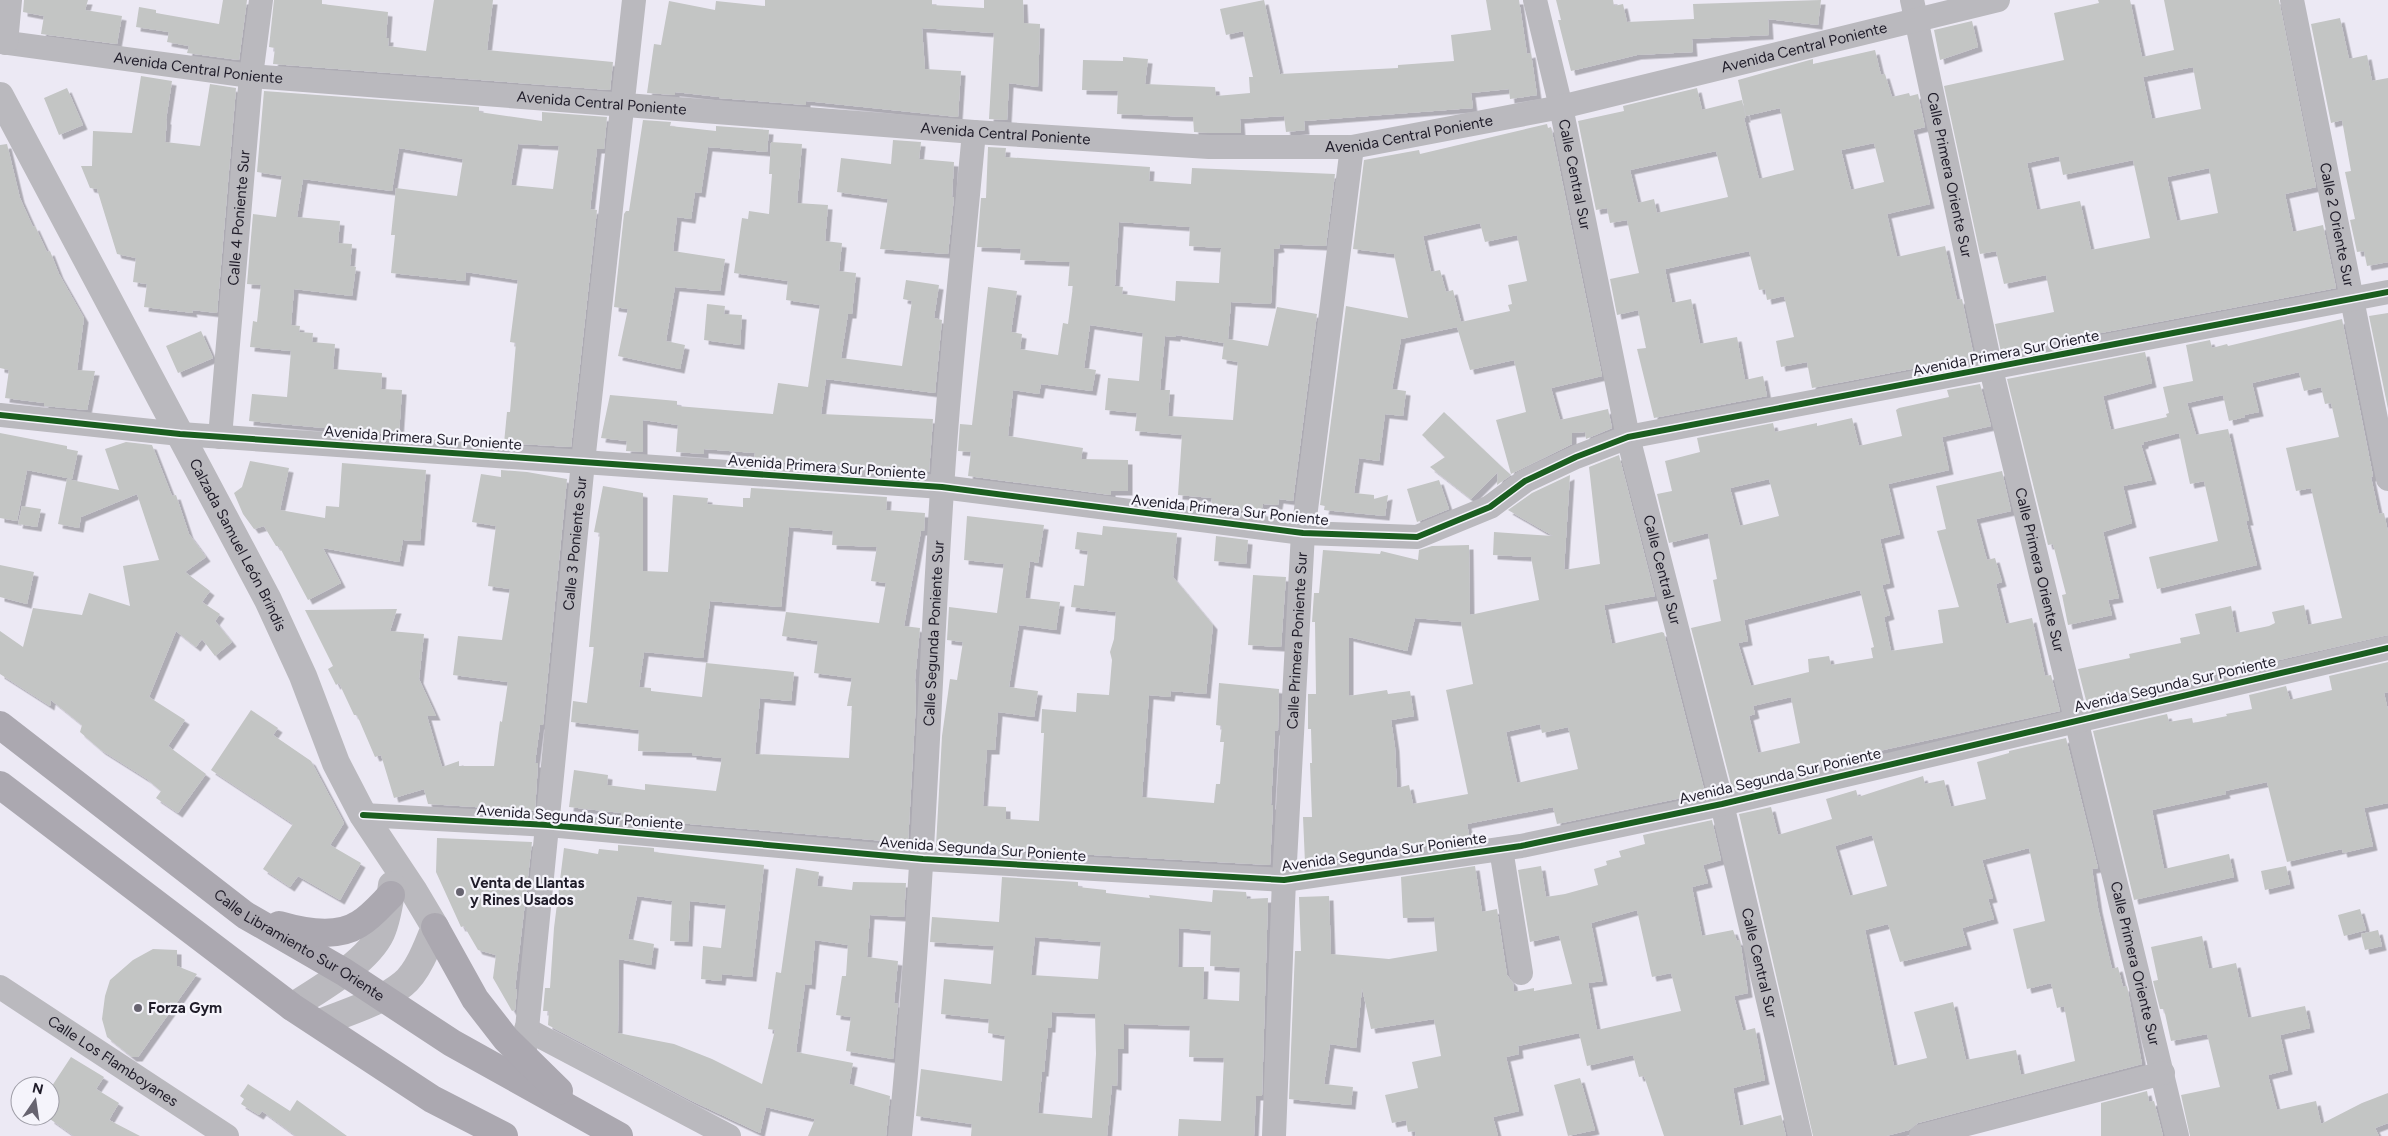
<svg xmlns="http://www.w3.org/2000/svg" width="2388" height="1136" viewBox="0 0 2388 1136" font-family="Figtree,sans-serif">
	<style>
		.building { fill: #c3c5c4; fill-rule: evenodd; filter: url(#shadow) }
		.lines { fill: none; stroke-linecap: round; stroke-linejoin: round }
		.minor { stroke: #bab9be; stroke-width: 24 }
		.tertiary { stroke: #bab9be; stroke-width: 28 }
		.primary { stroke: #aba8b0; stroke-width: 28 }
		.cycleway-casing { stroke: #f5f4fb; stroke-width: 9 }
		.cycleway { stroke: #1b5e20; stroke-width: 6 }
		.poi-dot { fill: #676470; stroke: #f5f4fb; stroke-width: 2 }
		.labels { text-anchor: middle; stroke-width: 4.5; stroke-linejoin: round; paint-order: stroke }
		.street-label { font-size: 15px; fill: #1f1c29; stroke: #f5f4fb }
		.poi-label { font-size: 15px; font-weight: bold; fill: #1f1c29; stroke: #f5f4fb; text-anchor: start }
	</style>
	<defs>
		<filter id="shadow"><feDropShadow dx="4.5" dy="4.5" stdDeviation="0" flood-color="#0004"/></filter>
	</defs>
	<rect width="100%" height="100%" fill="#ece9f4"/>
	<path class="building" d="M24,0H88L85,10L122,16L117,44L41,34L44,16L23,12Z
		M223,0H247L239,60L187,53L189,46L167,42L169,32L136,27L139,7L156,10V13L219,24Z
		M274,0H322V4L388,12L386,38H389L388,46L426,51L434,0H493L487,50L613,62L610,90L273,64L275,48L269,47Z
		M765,0H932V5L984,8V0H1023L1024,23L1040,24L1038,87L1009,83L1007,120L989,119L994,33L922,28L925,69L961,71L958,117L806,101V105L719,98V97L675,92V95L647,93L654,44L661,45L669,1L715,10L716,1L765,6Z
		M1264,0L1280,74L1398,68V65L1454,61L1451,35L1491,30L1486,0H1519L1527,54L1531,53L1537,95L1510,99L1509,89L1471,93L1473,108L1304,121L1305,130L1286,132L1284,116L1240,119L1241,133H1209L1194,132L1193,117L1117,114L1118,91L1082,90L1083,60L1123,61V57L1148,59L1145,84L1215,87L1216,96L1250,93L1249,77H1253L1243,31L1226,35L1220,9Z
		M1556,0H1613L1614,6L1623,4L1627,22L1694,19L1693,4L1821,0L1818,25L1768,19L1769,35L1692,39L1693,52L1637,55L1571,71L1558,20H1561Z
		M2098,0H2130L2142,57L2174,50L2164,0H2279L2316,187L2285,194L2293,232L2323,225L2336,288L2001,352L1995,324L2054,312L2046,275L2004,284L1996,251L1980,254L1944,86L2064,60L2054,13L2099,3ZM2193,67L2201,109L2152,119L2143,77ZM2059,156L2063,175L2133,160L2150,238L2091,250L2080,201L2037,210L2027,163ZM2209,168L2218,213L2177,221L2167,177Z
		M2340,18L2349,59L2367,55L2372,81L2388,78V262L2367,266L2364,251L2357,252L2350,220L2355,219L2345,172L2351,171L2342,120L2331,123L2311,24Z
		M1972,21L1978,47L1940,60L1934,30Z
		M1875,50L1881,75L1885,74L1892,97L1909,93L1910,96L1918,94L1925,127L1913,130L1930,204L1887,214L1897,257L1945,246L1957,300L1962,299L1974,357L1812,388L1807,362L1781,367L1776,341L1794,337L1784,296L1767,300L1765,289L1759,290L1749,251L1665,269L1672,303L1691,299L1700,344L1737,337L1745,380L1763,376L1767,396L1654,418L1637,349L1646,348L1638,310L1617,315L1610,279L1639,273L1627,220L1610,223L1607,208L1596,210L1578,121L1624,111L1623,106L1697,88L1702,110L1742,100L1746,118H1744L1759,179L1794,170L1780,108L1746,116L1738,80L1813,59V64ZM1874,143L1884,182L1851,190L1841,150ZM1716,151L1728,197L1657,213L1654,199L1638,203L1630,170Z
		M141,76L172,81L166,120H167L165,142L200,146L210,84L236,88L217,313L192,310L193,313L144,307L147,284L133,282L136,258L117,254L97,189L90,188L81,166H92L93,131L132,133Z
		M67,88L83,125L59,135L44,98Z
		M264,91L479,107V112L542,121V112L607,117L604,149H597L590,209L597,210L571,447L504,443L507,412H510L516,343L510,342L518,280L466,272L465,281L391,273L395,235H391L396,188L457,196L463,159L399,148L392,191L303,179L297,217L340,221L338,243L352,244L350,266L356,267L352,296L294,289L291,325L300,326L299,332L313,333L312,342L335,344L333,369L382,373L381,389L402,390L399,435L249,421L252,394L287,397L291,351L250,347L253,321L257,322L261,285L247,284L253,214L276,217L282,176L257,172ZM518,144L559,146L553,189L511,185Z
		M643,120L671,122L670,126L716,131V126L769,130L767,152L708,147L701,193L695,192L691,219L677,217L673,251L725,259L720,291L675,287L666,341L685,345L680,369L618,356L628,309L614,307L624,214L626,211H629Z
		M1547,124L1548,128L1551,127L1602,376L1551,388L1560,420L1608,409L1612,428L1586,439L1585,432L1572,433V444L1511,474L1496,420L1526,412L1514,360L1470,370L1457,327L1401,339L1392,389L1406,391L1403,416L1385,414L1379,461L1359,458L1354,493L1374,495V499L1388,495L1385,516L1324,510L1325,506L1320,505L1346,306L1408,318L1394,254L1353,249L1364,160L1419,150L1420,154ZM1480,223L1485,242L1517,235L1527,281L1508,285L1512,304L1508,305L1510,311L1461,322L1453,290L1446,292L1440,270L1431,272L1423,236Z
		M893,140L921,142L919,159L954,162L952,197H954L948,254L880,249L888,199L837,192L841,158L891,164Z
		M771,142L802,144L797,203L828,205L825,241L842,243L839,271L856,273L852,314H848L841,358L902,366L912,301L903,299L906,280L939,285L934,318L942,320L935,393L826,379L821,414L933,419L929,472L754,460L755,453L704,449V454L676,452L678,425L643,420V452L626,451L627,441L601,438L610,395L677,401V406L773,414L778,383L808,387L820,305L786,300L788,281L734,273L742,218L748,219L749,211L769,214L772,174H769Z
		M7,144L20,198L33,227L35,226L47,252L50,251L59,274L84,318L77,370L95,371L87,410L44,406V403L5,398L9,370L0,368V145Z
		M988,147L1006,148L1005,157L1150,167L1149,181L1191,184L1192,168L1335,174L1326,246L1279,244L1280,248L1274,249L1271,304L1231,302L1228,339L1268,346L1277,307L1317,314L1293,501L1279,499L1278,505L1263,504L1261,512L1250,510V512L1211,507L1212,498L1178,495L1182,435L1135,431L1137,413L1105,410L1108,378L1139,381L1143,333L1090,325L1084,368L1096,370L1092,391L1041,384L1039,394L1013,390L1008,436L1083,448L1081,459L1128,460V491H1111V495L968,476L971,452L958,451L960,424L972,425L988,287L1017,291L1011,332L1022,334L1020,349L1058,355L1063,323L1068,324L1073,286H1068L1070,262L1020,260L1021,249L977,247L981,198H986ZM1119,222L1190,227L1189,246L1221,248L1219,283L1176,281L1175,301L1122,294L1123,287L1115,286ZM1176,335L1224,343L1222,359L1238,362L1233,420L1168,416L1170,390H1160L1165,336L1176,337Z
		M707,304L725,306L724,314L742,315L740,345L704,340Z
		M2388,313V409L2369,316Z
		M2342,319L2373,476L2371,477L2379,514L2384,513L2388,532V635L2087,704L2078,669L2130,658L2129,654L2181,643L2180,638L2200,634L2195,614L2231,606L2236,633L2269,626L2275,623L2272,612L2304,605L2308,625L2342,618L2311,488L2296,491L2286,448L2339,437L2331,403L2325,404L2321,387L2304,391L2299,372L2252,383L2259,412L2244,415L2245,417L2229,421L2223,395L2187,403L2196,435L2228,429L2249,521H2246L2257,565L2157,589L2149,557L2218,541L2204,481L2190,484L2179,433L2144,442V444L2141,445L2152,480L2123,486L2132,523L2103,532L2119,598L2108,600L2112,615L2068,625L2062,595L2066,594L2053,544L2048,545L2007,379L2145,352L2152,383L2103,396L2111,430L2167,417L2166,414L2169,413L2163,387L2193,381L2186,345L2210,340L2212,348L2227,344L2228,346Z
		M201,331L213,358L178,373L166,346Z
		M1980,384L1991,426L1942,437L1949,470L1888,484L1900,534L1880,539L1890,583L1882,585L1890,615L1884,617L1891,651L1943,643L1938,610L1959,607L1937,531L1946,529L1936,486L2002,471L2011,511L1976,519L1987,560L1995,558L2002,582L1996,584L2006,624L2032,618L2045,676L2051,675L2060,711L1829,762V765L1732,788L1691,628L1721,621L1713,580L1717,579L1708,533L1669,543L1657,494L1672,491L1665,461L1700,452L1697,438L1773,423L1775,432L1817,423V426L1852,418L1859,446L1902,436L1896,410L1899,408L1949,397L1947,390ZM1769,479L1779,516L1740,526L1730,488ZM1860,590L1874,647L1871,648L1873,658L1831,665L1829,656L1808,659L1809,672L1751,686L1738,643L1748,641L1744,620ZM1791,697L1800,743L1758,753L1749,716L1755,714L1753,706Z
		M1444,412L1502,467L1511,475L1497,485L1498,472L1471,499L1430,467L1445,457L1422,435Z
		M0,433L67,446V449L78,451L72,479L27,470L17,521L0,518Z
		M126,442L152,445L172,496L176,495L189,534L206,557L185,572L210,591L202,602L220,614L215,621L232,642L215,656L202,639L196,647L176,631L149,697L185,720L168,746L206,774L178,813L156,798L161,791L147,779L101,750L80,732L82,725L51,700L50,706L0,674V631L23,647L33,608L82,615L89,593L130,606L123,566L159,560L137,494L81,517L79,528L58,524L67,479L119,490L105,449Z
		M1619,455L1655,596L1604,605L1612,644L1662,632L1664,633L1705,793L1557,824L1553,807L1467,824L1470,839L1305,863L1303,817H1312L1310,763H1312L1311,729H1308V694H1316L1315,622H1312L1314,593H1319L1323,550L1380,554L1381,551L1418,560L1419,550L1432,546L1469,545L1470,615L1539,600L1531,557L1493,555L1494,532L1553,536L1508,510L1532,493L1570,475L1564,570L1600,564L1589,467ZM1415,618L1461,622L1473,684L1446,690L1468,794L1413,804L1409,785L1397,788L1395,747L1391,720L1414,716L1410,691L1388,694L1387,690L1349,696V637L1407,651ZM1540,724L1542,733L1568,727L1578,769L1517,783L1506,732Z
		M250,461L289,468L280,510L325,518L326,506L339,507L342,463L426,470L420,541L403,540L399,562L323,548L341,583L308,600L279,546H276L264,526L254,529L243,514L234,493L242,487Z
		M501,470L527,472L567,479L543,725H540L535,763H538L535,811L428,804L424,789L394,798L381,755L375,757L357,715H354L339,683L336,685L328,669L333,666L305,610L397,609L390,631L424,634L419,679L436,716H427L442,767L459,761V766H494L500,721L502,722L508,682L453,675L458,636L502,640L510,589L488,586L496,526L472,522L481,474L501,477Z
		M1439,480L1449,509L1417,522L1407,489Z
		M603,486L643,493V571L668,572L673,495L708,498L707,504L743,507V498H750L751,488L887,497L886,510L925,513L924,531H921L904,626L920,628L915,680L916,701L908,843L621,818L622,813L569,807L574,770L608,775L607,785L645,790V784L716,791L722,758L692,755V753L638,751L639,730L571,722L573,701L587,703L594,647H589L600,533L594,532ZM789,527L833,531L832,545L877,547L871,581L886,583L879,623L786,612L782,636L818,641L814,673L852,678L847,706H852L849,758L755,754L760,698L791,701L794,672L706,663L702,697L651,691V688L639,687L644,652L703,658L710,601L781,607Z
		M22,506L41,509L37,527L18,524Z
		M967,516L1044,525L1038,563L1030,561L1025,598L1060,602L1056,630L1019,625L1009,687L1038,691L1034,717L998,712L995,750H987L983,806L1006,807V819L1039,821L1044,733H1041L1042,709L1076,712L1077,693L1109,695L1112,660L1110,652L1114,639L1116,612L1071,607L1074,585L1084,586L1088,551L1075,549L1077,532L1102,535L1103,526L1177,533L1173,577L1213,625L1206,694L1171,691L1170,697L1149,695L1142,797L1214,803L1216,784H1220L1224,742H1220L1222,726L1216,725L1219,683L1279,689L1278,730L1275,731L1271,805H1273L1270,865L936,846L942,736L950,679L957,680L963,642L947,640L949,607L997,613L1004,564L964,560Z
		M1216,536L1248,540L1246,564L1214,561Z
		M0,565L34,572L27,604L0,597Z
		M1253,575L1286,577L1281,647L1248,645Z
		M2388,662V692L2384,693L2388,710V803L2364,808L2373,846L2343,853L2342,849L2287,862L2267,782L2225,791L2226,794L2152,810L2164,869L2229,854L2234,877L2134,900L2093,731L2167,714L2169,722L2192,718L2193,723L2227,716L2226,714L2252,709L2249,695L2286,686L2290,700L2332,690L2329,676Z
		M251,710L278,728L273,735L311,761L344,823L330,845L361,863L340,900L298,876L290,887L263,869L293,824L211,770Z
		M2066,738L2098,868L2092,869L2098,908L2112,969L2118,967L2123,987L2127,986L2142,1064L1918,1123L1909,1130L1886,1136H1813L1739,814L1771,807L1778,835L1832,819L1826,799L1856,790L1858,797L1923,776L1925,784L1944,780L1951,807L1986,799L1977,762L2009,753V751ZM1872,835L1887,886L1850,896L1835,846ZM2029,848L2045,921L2013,929L2027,989L2051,983L2057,1008L2064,1006L2075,1061L2021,1075L2016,1050L1966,1060L1953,1002L1914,1012L1927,1058L1894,1066L1865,930L1888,924L1900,962L1967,945L1962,928L1994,919L1988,899L1993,898L1982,860Z
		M1712,820L1721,860L1703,865L1708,883L1692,887L1702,936L1733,930L1737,941L1740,940L1748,993L1734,996L1743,1031L1755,1028L1765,1080L1733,1088L1740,1126L1781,1115L1786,1136H1664L1644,1076L1639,1077L1633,1055L1587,1066L1579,1033L1518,1046L1519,1054L1506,1057L1519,1111L1493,1117L1498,1136H1416L1415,1131L1408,1132L1406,1120L1392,1123L1385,1095L1418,1088L1412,1062L1441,1056L1434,1019L1371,1029L1362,988L1356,1048L1330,1044L1324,1084L1353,1087L1351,1105L1289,1099L1295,951H1301L1299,897L1329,896L1331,954L1389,959L1437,951L1434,917L1403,918L1401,877L1475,866L1482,912L1497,909L1507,975L1513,983L1514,992L1534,988V991L1572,984L1559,935L1530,942L1518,870L1541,866L1546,897L1565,894L1598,885L1594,869L1607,865L1606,861L1621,857L1619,851L1645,844L1643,835ZM1637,910L1652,977L1671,973L1681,1011L1597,1030L1588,983L1603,981L1591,923Z
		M437,838L532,842L515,989H517L515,1010L512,1011L493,978L496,955L478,950L464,926L461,927L436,872Z
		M618,845L654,848V852L764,865L752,977L722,974L721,981L701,979L703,946L721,948L726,905L690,901L688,942L670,941L672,901L637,896L628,939L654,944L651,965L619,959L618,1033L674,1044L712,1059L762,1084L775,1030L768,1029L776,972L781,973L796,868L819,872L817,886L852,890L853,882L906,883L904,917L870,915L867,957L898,961L894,1003L898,1004L893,1059L846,1051L851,1017L836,1015L842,976H846L848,945L815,940L811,985L805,984L796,1052L853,1063L849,1084L890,1096L886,1136H808L815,1119L766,1107L760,1133L692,1101L548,1025L549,1011H543L545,988H550L554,928L564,848L598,854L599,849L618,851Z
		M2286,866L2290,884L2265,890L2261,871Z
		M1002,877L1078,882V887L1106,890V893L1150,898L1149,895L1212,902L1213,890L1246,892L1247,899L1268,898L1262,1096H1256L1254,1136H1178L1179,1119L1221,1121L1224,1058L1189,1057L1190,1026L1124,1024V1049H1118L1117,1086L1112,1085L1107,1136H971L972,1124L916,1116L921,1069L1002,1081L1005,1036L988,1033L989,1019L941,1014L944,979L991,984L994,946L930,942L932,917L999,922ZM1179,928L1211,931L1210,966L1240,968L1239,1001L1203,999L1204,967H1178ZM1035,937L1101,942L1098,979L1031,975ZM1052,1012L1095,1014L1096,1054L1092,1118L1038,1113L1042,1072H1044L1048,1028H1051Z
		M2360,909L2366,930L2344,936L2338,915Z
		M2378,930L2382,946L2365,950L2361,934Z
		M2202,936L2209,969L2236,963L2248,1018L2305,1006L2310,1028L2280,1035L2288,1070L2268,1075L2277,1110L2316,1101L2321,1124L2362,1103L2388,1093V1123L2375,1128L2379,1136H2190L2181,1095L2220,1087L2207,1034L2171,1041L2164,1009H2160L2153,981L2158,980L2151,947Z
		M153,949L177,950V966L197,974L138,1057H132L107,1037L102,1019L105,996L110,980L133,960Z
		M71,1057L104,1077L96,1089L119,1103L109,1120L140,1136H74L50,1119V1089Z
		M1580,1078L1595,1130L1568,1136L1554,1085Z
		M248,1084L290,1111L297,1100L347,1136H296L262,1111L259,1115L241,1104L244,1099L240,1096Z
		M2147,1091L2149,1102L2154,1101L2163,1136H2101V1103Z"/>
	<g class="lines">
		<g class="minor">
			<path id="s1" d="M1535,0L1561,107L1628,437L1722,804L1800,1136"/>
			<path id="s2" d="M1912,0L1991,369L2177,1136"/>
			<path id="s3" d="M2292,0L2388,479"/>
			<path id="s4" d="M0,42L251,76L974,132L1209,147H1352L1561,107L1998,0"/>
			<path d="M6,43L10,0"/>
			<path d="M0,415L180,434L942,487L1303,533L1417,537L1490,507L1525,481L1576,457L1628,437L2388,292"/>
			<path id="s5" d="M220,437L251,76L261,0"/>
			<path d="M363,815L548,825L923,859L1284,880L1521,846L1722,804L2388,648"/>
			<path d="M1501,849L1521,973"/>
			<path id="s6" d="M0,987L227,1136"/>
			<path d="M526,1029L729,1136"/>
			<path id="s7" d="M524,1059L583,462L634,0"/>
			<path id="s8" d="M900,1136C922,921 928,706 942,490C949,371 963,252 974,132"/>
			<path id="s9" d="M1274,1136L1284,880L1303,533L1352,147"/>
			<path d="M1921,1136L2163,1073"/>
		</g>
		<g class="tertiary">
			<path id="s10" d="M0,96L268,600L303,676L336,763L363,815L413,890L435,927C428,945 418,972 403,984C380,1003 347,1012 320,1023"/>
			<path d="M292,1007C319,989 367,963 381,933C387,920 390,900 392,885"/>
		</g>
		<g class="primary">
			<path id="s11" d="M0,725L245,915L344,972L452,1043L619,1136"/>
			<path d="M0,785L292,1007L432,1099L504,1136"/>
			<path d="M279,925C303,932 336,939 359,924C371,917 381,905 391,895"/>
			<path d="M435,927L475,999L506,1039L559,1091"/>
		</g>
		<g class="cycleway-casing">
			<path id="cycleway" d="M0,415L180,434L942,487L1303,533L1417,537L1490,507L1525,481L1576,457L1628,437L2388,292
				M363,815L548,825L923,859L1284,880L1521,846L1722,804L2388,648"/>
		</g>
		<use href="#cycleway" class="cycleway"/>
	</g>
	<g class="poi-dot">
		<circle cx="460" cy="892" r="5"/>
		<circle cx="138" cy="1008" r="5"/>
	</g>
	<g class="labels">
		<g class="street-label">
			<text dy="5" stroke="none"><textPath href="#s4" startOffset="1820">Avenida Central Poniente</textPath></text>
			<text dy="5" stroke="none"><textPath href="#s4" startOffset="200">Avenida Central Poniente</textPath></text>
			<text dy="5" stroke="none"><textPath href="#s4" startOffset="605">Avenida Central Poniente</textPath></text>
			<text dy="5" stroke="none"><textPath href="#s4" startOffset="1415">Avenida Central Poniente</textPath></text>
			<text dy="5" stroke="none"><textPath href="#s4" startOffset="1010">Avenida Central Poniente</textPath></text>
			<text dy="5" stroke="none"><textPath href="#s1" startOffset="179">Calle Central Sur</textPath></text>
			<text dy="5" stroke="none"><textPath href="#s2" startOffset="179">Calle Primera Oriente Sur</textPath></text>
			<text dy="5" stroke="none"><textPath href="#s5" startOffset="220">Calle 4 Poniente Sur</textPath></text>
			<text dy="5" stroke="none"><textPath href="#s3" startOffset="229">Calle 2 Oriente Sur</textPath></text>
			<text transform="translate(2006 353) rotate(-11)" y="5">Avenida Primera Sur Oriente</text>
			<text transform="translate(423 438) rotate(4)" y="5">Avenida Primera Sur Poniente</text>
			<text transform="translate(827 467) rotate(4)" y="5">Avenida Primera Sur Poniente</text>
			<text transform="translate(1230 510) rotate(6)" y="5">Avenida Primera Sur Poniente</text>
			<text dy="5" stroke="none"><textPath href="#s10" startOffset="508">Calzada Samuel León Brindis</textPath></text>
			<text dy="5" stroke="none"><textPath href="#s7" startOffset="518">Calle 3 Poniente Sur</textPath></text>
			<text dy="5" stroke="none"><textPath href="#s1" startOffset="584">Calle Central Sur</textPath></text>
			<text dy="5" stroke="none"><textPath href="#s2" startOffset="584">Calle Primera Oriente Sur</textPath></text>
			<text dy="5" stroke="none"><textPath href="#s8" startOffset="504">Calle Segunda Poniente Sur</textPath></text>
			<text dy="5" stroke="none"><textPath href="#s9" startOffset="496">Calle Primera Poniente Sur</textPath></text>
			<text transform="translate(2175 684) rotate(-13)" y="5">Avenida Segunda Sur Poniente</text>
			<text transform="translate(1780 776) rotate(-13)" y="5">Avenida Segunda Sur Poniente</text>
			<text transform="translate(580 817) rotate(4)" y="5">Avenida Segunda Sur Poniente</text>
			<text transform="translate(983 849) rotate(4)" y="5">Avenida Segunda Sur Poniente</text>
			<text transform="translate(1384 852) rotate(-8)" y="5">Avenida Segunda Sur Poniente</text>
			<text dy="5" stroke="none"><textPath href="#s11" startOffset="372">Calle Libramiento Sur Oriente</textPath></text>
			<text dy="5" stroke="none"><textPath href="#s1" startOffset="989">Calle Central Sur</textPath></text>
			<text dy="5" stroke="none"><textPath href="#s2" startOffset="989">Calle Primera Oriente Sur</textPath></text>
			<text dy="5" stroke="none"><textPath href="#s6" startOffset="135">Calle Los Flamboyanes</textPath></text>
		</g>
		<g class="poi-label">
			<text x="470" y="888">Venta de Llantas<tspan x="470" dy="17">y Rines Usados</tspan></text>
			<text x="148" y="1013">Forza Gym</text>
		</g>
	</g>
	<g transform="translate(35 1101) rotate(13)"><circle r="24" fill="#f5f4fb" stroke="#9f9ea7"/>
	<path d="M0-4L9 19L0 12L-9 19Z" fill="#676470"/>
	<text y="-8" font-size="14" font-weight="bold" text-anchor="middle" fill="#1f1c29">N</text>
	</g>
</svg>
